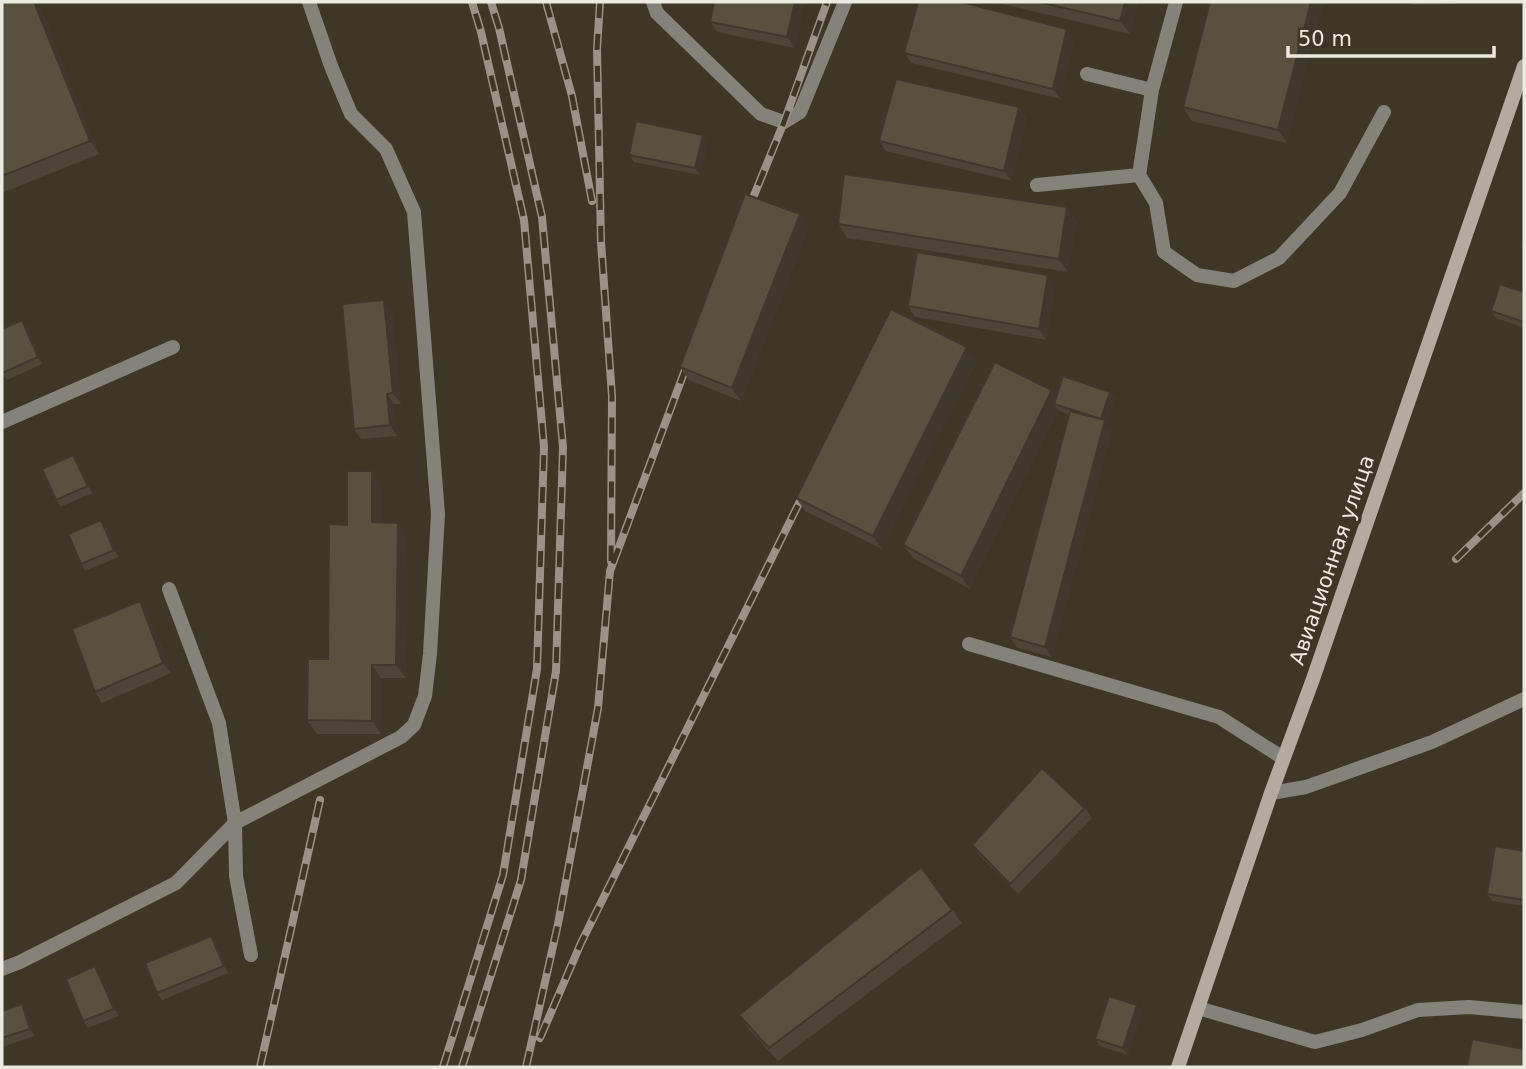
<svg xmlns="http://www.w3.org/2000/svg" width="1526" height="1069" viewBox="0 0 1526 1069" font-family="'DejaVu Sans',sans-serif">
	<style>
		.lines { fill: none; stroke-linecap: round; stroke-linejoin: round }
		.service { stroke: #85827a; stroke-width: 14 }
		.minor { stroke: #85827a; stroke-width: 14 }
		.secondary { stroke: #b1ac9f; stroke-width: 14 }
		.rail-casing { stroke: #989386; stroke-width: 8 }
		.rail { stroke: #3d3727; stroke-width: 5; stroke-dasharray: 16; stroke-linecap: butt }
		.wall { fill: #4b4637 }
		.shaded-wall { fill: #3d392d }
		.building { fill: #575140; stroke: #3d392d; stroke-width: 2 }
		.labels { text-anchor: middle; stroke-width: 7; stroke-linejoin: round; paint-order: stroke }
		.street-label { font-size: 21px; fill: #edeae0; stroke: #3d3727 }
	</style>
	<rect width="100%" height="100%" fill="#3d3727"/>
	<g class="lines">
		<path class="service" d="M653,2L657,13L761,114L784,122L800,112L845,2
			M1087,74L1152,90L1139,175
			M1152,90L1176,2
			M1037,185L1139,175L1156,203L1164,252L1197,275L1234,281L1279,258L1340,193L1384,112
			M169,589L219,723L235,823L236,876L251,955
			M969,644L1219,717L1283,758
			M235,823L401,737L414,725L425,696L430,654L438,514L414,212L386,149L351,114L331,66L309,2"/>
		<path class="minor" d="M2,422L173,347
			M1271,793L1306,787L1432,742L1524,699
			M2,969L20,962L176,883L235,823
			M1198,1008L1315,1042L1362,1030L1418,1010L1469,1007L1524,1012"/>
		<path class="secondary" d="M1178,1067L1271,793L1313,679L1524,66"/>
		<g class="rail-casing">
			<path id="rail" d="M546,2L572,96L592,201
				M600,2L597,49L601,242L612,396L611,561
				M746,215L784,122L827,2
				M1456,559L1524,493
				M540,1038L581,943L807,487
				M260,1067L320,800
				M443,1067L503,875L537,669L544,447L524,220L481,32L472,2
				M462,1067L521,880L556,671L563,447L542,217L499,28L491,2
				M526,1067L558,924L598,708L610,571L691,354"/>
		</g>
		<use href="#rail" class="rail"/>
	</g>
	<path class="wall" d="M2,2H38L99,154L2,193Z
		M714,2H804L795,48L717,32L710,22Z
		M993,2H1138L1130,34Z
		M1210,2L1287,143L1192,121L1183,107Z
		M1411,2H1456V4L1413,5Z
		M1074,40L1061,99L912,63L904,53Z
		M1019,107L1026,117L1012,181L886,151L879,141Z
		M703,135L708,142L700,175L634,162L629,155Z
		M800,214L809,228L741,401L689,380L680,367Z
		M1077,220L1068,272L847,238L838,224Z
		M1055,285L1046,340L915,317L908,306Z
		M1524,292V328L1496,318L1491,311Z
		M392,310L401,404H394L397,436L361,439L354,429Z
		M27,327L42,364L7,380L2,373Z
		M967,347L977,360L882,549L805,511L796,498Z
		M1110,392L1115,399L1107,423L1112,430L1052,657L1017,648L1010,637L1069,415L1058,410L970,589L913,558L903,545L1056,396Z
		M78,462L92,493L61,507L56,500Z
		M372,471L381,485V522L407,536L406,678H381V734H317L307,720L328,659L347,525Z
		M101,520L106,527L119,557L85,571L81,564Z
		M148,611L171,673L102,703L95,692Z
		M1085,808L1092,818L1018,894L979,855L972,845Z
		M1524,851V906L1492,901L1487,894Z
		M921,867L962,923L778,1061L748,1028L739,1015Z
		M211,936L216,943L228,973L162,1000L157,993Z
		M100,973L119,1016L88,1028L83,1021Z
		M2,1011H27L35,1036L2,1047Z
		M1142,1012L1128,1055L1100,1046L1095,1039Z"/>
	<path class="shaded-wall" d="M34,2H38L99,154L90,141Z
		M795,2H804L795,48L787,37Z
		M1125,2H1138L1130,34L1120,21Z
		M1311,2H1324L1287,143L1278,130Z
		M1067,29L1074,40L1061,99L1053,89Z
		M1019,107L1026,117L1012,181L1004,171Z
		M703,135L708,142L700,175L695,168Z
		M1067,207L1077,220L1068,272L1059,259Z
		M800,214L809,228L741,401L732,388Z
		M1048,275L1055,285L1046,340L1039,329Z
		M384,300L392,310L401,404L393,393Z
		M22,320L27,327L42,364L38,357Z
		M967,347L977,360L882,549L873,536Z
		M1052,390L1061,403L1054,404L1058,410L970,589L961,576Z
		M1110,392L1115,399L1107,423L1112,430L1052,657L1045,647L1101,420Z
		M387,394L394,404L397,436L390,425Z
		M73,455L78,462L92,493L88,486Z
		M372,471L381,485V536L372,522Z
		M101,520L106,527L119,557L114,550Z
		M398,523L407,536L406,678L396,665Z
		M140,601L148,611L171,673L163,663Z
		M372,665L381,678V734L372,721Z
		M211,936L216,943L228,973L224,966Z
		M95,966L100,973L119,1016L114,1009Z
		M22,1004L27,1011L35,1036L30,1029Z
		M1137,1005L1142,1012L1128,1055L1123,1048Z"/>
	<path class="building" d="M2,2H34L90,141L2,176Z
		M714,2H795L787,37L710,22Z
		M918,2H961L1067,29L1053,89L904,53Z
		M1039,2H1125L1120,21Z
		M1210,2H1311L1278,130L1183,107Z
		M896,79L1019,107L1004,171L879,141Z
		M636,121L703,135L695,168L629,155Z
		M844,174L1067,207L1059,259L838,224Z
		M745,194L800,214L732,388L680,367Z
		M1524,239V249L1521,247Z
		M917,252L1048,275L1039,329L908,306Z
		M1500,284L1524,292V322L1491,311Z
		M384,300L393,393L387,394L390,425L354,429L342,304Z
		M891,309L967,347L873,536L796,498Z
		M22,320L38,357L2,373V329Z
		M995,362L1052,390L961,576L903,545Z
		M1063,376L1110,392L1101,419L1054,404Z
		M1070,411L1105,420L1045,647L1010,637Z
		M73,455L88,486L56,500L42,469Z
		M347,471H372V522L398,523L396,665H372V721L307,720L308,659H328L329,524L347,525Z
		M101,520L114,550L81,564L68,534Z
		M140,601L163,663L95,692L72,629Z
		M1042,768L1085,808L1010,884L972,845Z
		M1495,846L1524,851V900L1487,894Z
		M921,867L952,910L769,1048L739,1015Z
		M211,936L224,966L157,993L145,963Z
		M95,966L114,1009L83,1021L66,979Z
		M1109,996L1137,1005L1123,1048L1095,1039Z
		M22,1004L30,1029L2,1038V1011Z
		M1472,1039L1524,1049V1067H1467Z"/>
	<g class="labels">
		<g class="street-label">
			<text transform="translate(1332 560) rotate(-71)" y="7">Авиационная улица</text>
		</g>
	</g>
	<rect width="1526" height="1069" fill="none" stroke="#edeae0" stroke-width="7"/>
	<path d="M1288 46v10h206v-10" fill="none" stroke="#edeae0" stroke-width="3.5"/>
	<text x="1298" y="46" font-size="21" fill="#edeae0" stroke="#3d3727" stroke-width="5" paint-order="stroke">50 m</text>
</svg>
